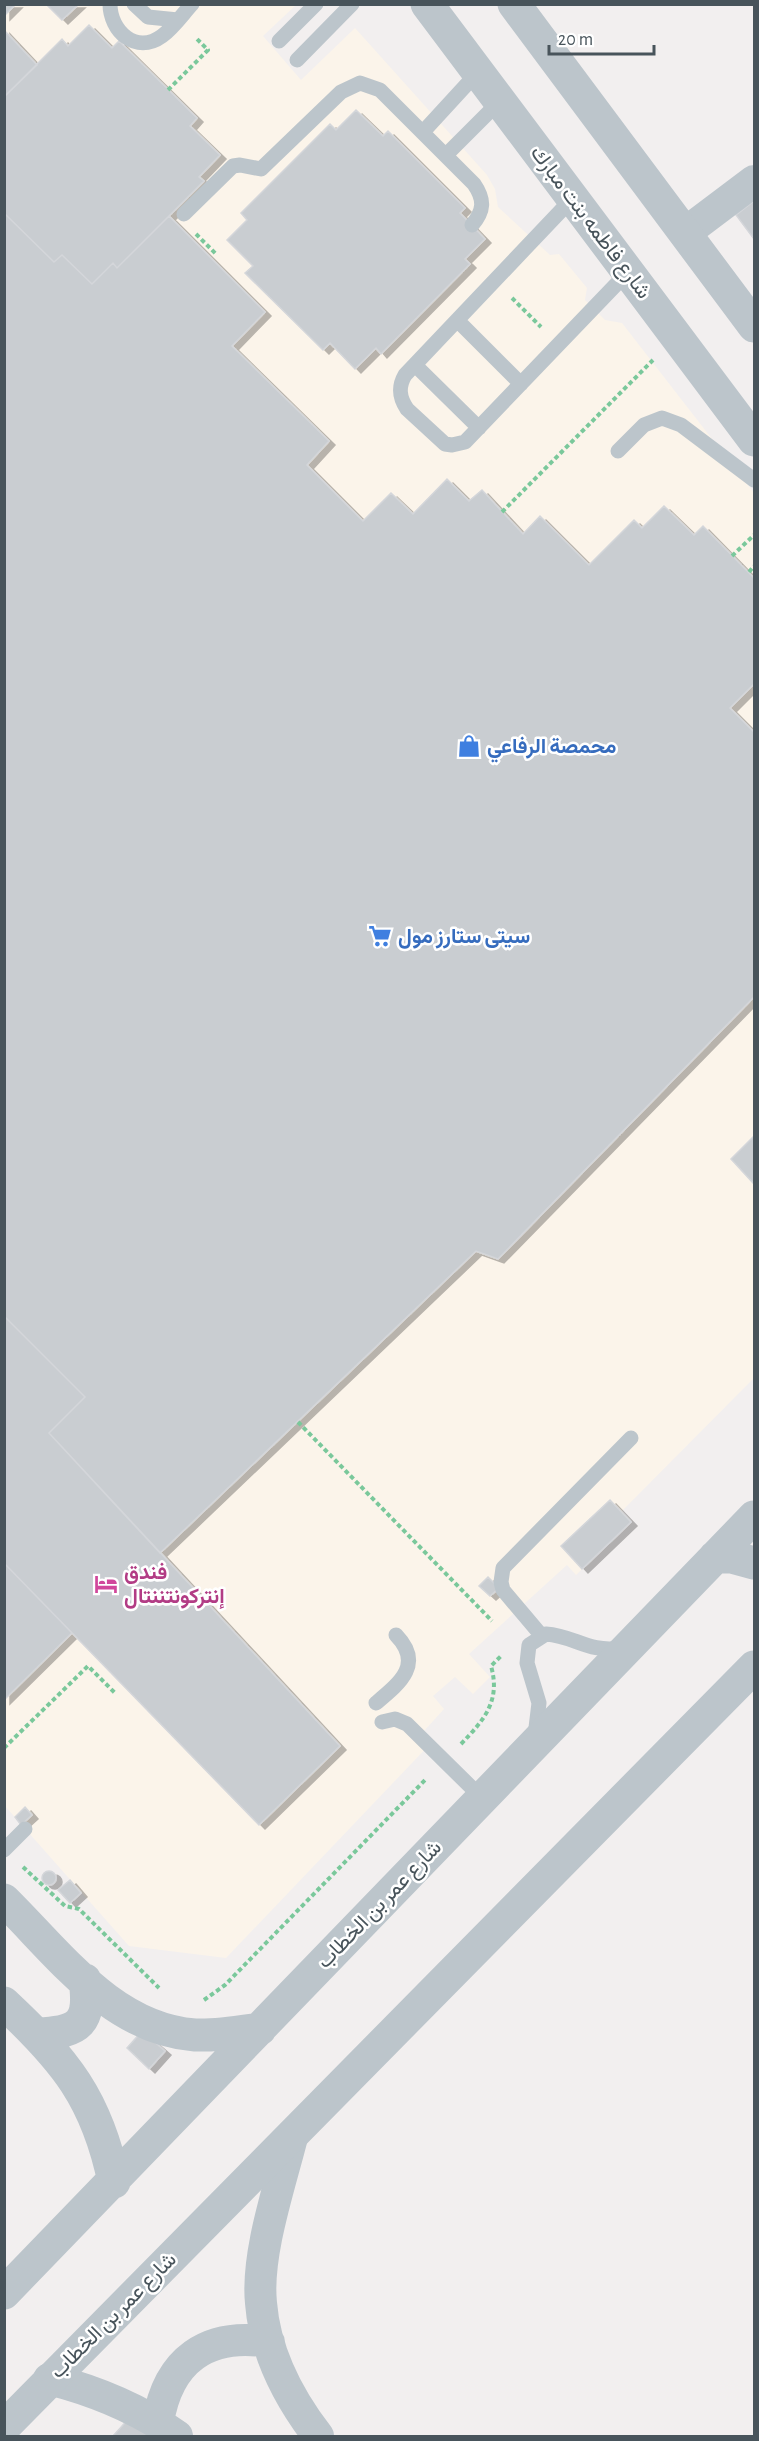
<svg xmlns="http://www.w3.org/2000/svg" width="759" height="2441" viewBox="0 0 759 2441" font-family="'Alegreya Sans',Vazirmatn,sans-serif">
	<style>
		.commercial { fill: #fbf4ea }
		.building { fill: #c9cdd1; stroke: #d4d6da; stroke-width: 1.5; filter: url(#shadow) }
		.lines { fill: none; stroke-linecap: round; stroke-linejoin: round }
		.path { stroke: #7ac89b; stroke-width: 4; stroke-dasharray: 4.5 3; stroke-linecap: butt }
		.service { stroke: #bcc5cb; stroke-width: 15 }
		.minor { stroke: #bcc5cb; stroke-width: 32 }
		.tertiary { stroke: #bcc5cb; stroke-width: 33 }
		.labels { text-anchor: middle; stroke-width: 5; stroke-linejoin: round; paint-order: stroke }
		.street-label { font-size: 21px; fill: #48545b; stroke: #fff }
		.shop-label { font-size: 21px; font-weight: bold; fill: #366cbe; stroke: #fff; text-anchor: start }
		.hotel-label { font-size: 21px; font-weight: bold; fill: #b23c85; stroke: #fff; text-anchor: start }
	</style>
	<defs>
		<filter id="shadow"><feDropShadow dx="6" dy="4" stdDeviation="0" flood-color="#0004"/></filter>
	</defs>
	<rect width="100%" height="100%" fill="#f2efef"/>
	<path class="commercial" d="M4,5H296L263,36L301,80L355,28L487,175L495,189L498,207L550,255L559,254L587,288L585,300L605,320L622,323L754,493V1378L622,1511L631,1522L576,1575L567,1565L469,1654L490,1677L473,1694L455,1677L433,1696L444,1709L424,1731L433,1741L226,1958L129,1946L5,1806Z"/>
	<path class="building" d="M4,4H16L4,16Z
		M46,4H79L62,20Z
		M89,25L112,48L119,41L197,118L190,126L220,155L199,177L204,181L117,268L113,263L92,284L62,255L54,262L4,213V97L62,39L68,46Z
		M4,30L37,65L4,97Z
		M356,110L383,136L388,131L465,208L460,213L485,239L465,259L470,264L381,354L376,348L355,369L330,343L323,350L245,273L253,266L227,240L247,220L241,213L330,124L336,130Z
		M754,201V239L736,215Z
		M4,213L54,262L62,255L92,284L113,263L117,268L169,216L265,312L232,346L329,441L307,465L363,521L391,493L413,514L447,479L469,501L482,490L523,534L540,516L589,565L634,520L642,528L664,506L694,535L703,526L754,578V684L730,708L754,732V997L498,1259L476,1251L160,1553L49,1433L85,1397L4,1316Z
		M754,1136V1184L731,1159Z
		M4,1316L85,1397L49,1433L340,1746L259,1825L4,1563Z
		M610,1500L631,1522L582,1569L561,1546Z
		M4,1563L72,1633L4,1700Z
		M488,1577L499,1588L490,1596L479,1586Z
		M25,1807L32,1815L21,1825L15,1817Z
		M42 1878a7 7 0 1 1 14 0a7 7 0 1 1-14 0Z
		M70,1880L81,1893L70,1903L58,1890Z
		M142,2031L165,2051L149,2069L127,2048Z
		M131,2416L155,2436H113Z"/>
	<g class="lines">
		<path class="path" d="M623,4V5
			M168,90L208,50L195,37
			M196,234L217,255
			M512,298L541,327
			M502,512L653,360
			M732,556L754,535
			M749,572L754,566
			M298,1422L492,1621
			M461,1744C484,1720 501,1701 491,1666L501,1656
			M4,1748L88,1666L115,1693
			M23,1867L65,1906L79,1909L159,1988
			M204,2000L225,1985L426,1779"/>
		<path class="service" d="M110,4C110,31 136,55 162,36C173,28 182,15 192,4
			M134,4L148,17L178,20
			M279,41L316,4
			M297,60L352,4
			M423,132L479,71
			M446,155L501,100
			M573,198L405,375C398,387 399,397 407,409L445,444L452,445L465,442L629,271
			M184,214L233,166L240,165L261,169L341,92L360,83L380,90L474,184C485,200 484,211 472,225
			M457,320L521,384
			M415,365L479,428
			M618,451L644,425L662,418L681,425L754,480
			M541,1635L503,1590L501,1582L503,1568L631,1438
			M376,1703C400,1683 424,1664 396,1635
			M382,1722L395,1719L407,1724L481,1797
			M535,1736L539,1703L527,1663L529,1645L546,1634C575,1636 588,1653 621,1648
			M4,1850L25,1829"/>
		<path class="minor" d="M685,233L754,181
			M292,2137C280,2185 256,2254 261,2303C265,2353 288,2397 318,2436
			M49,2379C96,2391 138,2408 177,2436
			M158,2422C168,2360 207,2332 269,2342"/>
		<path class="tertiary" d="M427,4L754,440
			M514,4L754,326
			M715,1557H732L754,1563
			M4,1900C59,1954 112,2029 195,2035C217,2036 239,2032 260,2029
			M4,2003C65,2060 97,2099 114,2182
			M38,2034C80,2032 91,2023 85,1980
			M4,2293L754,1517
			M4,2427L754,1667"/>
	</g>
	<defs>
		<g id="shop-bare" transform="scale(1.8)"><path d="M-5-2.5h2.3a2.7 3.5 0 0 1 5.4 0H5L5.5 6h-11ZM-1.5-2.5h3a1.5 2.3 0 0 0-3 0Z" fill="#3f7fe0" stroke="#fff" stroke-width="2.5" paint-order="stroke"/></g>
		<g id="supermarket-bare" transform="scale(1.8)"><path d="M-6-5.5h2.5l.6 2H6L4.5 2H-2.5L-4.4-4H-6ZM-1.5 3.2a1.3 1.3 0 1 0 .1 0ZM3 3.2a1.3 1.3 0 1 0 .1 0Z" fill="#3f7fe0" stroke="#fff" stroke-width="2.5" paint-order="stroke"/></g>
		<g id="hotel-bare" transform="scale(1.8)"><path d="M-6-4.5h1.5V1H6V5H4.5V3h-9V5H-6ZM-4 0a1.8 1.8 0 1 1 3.6 0ZM.5 0V-2.5h3Q6-2.5 6 0Z" fill="#d1479c" stroke="#fff" stroke-width="2.5" paint-order="stroke"/></g>
	</defs>
	<g fill-rule="evenodd">
		<use href="#shop-bare" x="469" y="746"/>
		<use href="#supermarket-bare" x="380" y="936"/>
		<use href="#hotel-bare" x="106" y="1584"/>
	</g>
	<g class="labels">
		<g class="street-label">
			<text transform="translate(591 222) rotate(53)" y="7">شارع فاطمه بنت مبارك</text>
			<text transform="translate(379 1904) rotate(-46)" y="7">شارع عمر بن الخطاب</text>
			<text transform="translate(113 2315) rotate(-45)" y="7">شارع عمر بن الخطاب</text>
		</g>
		<g class="shop-label">
			<text x="487" y="753">محمصة الرفاعي</text>
			<text x="398" y="943">سيتى ستارز مول</text>
		</g>
		<g class="hotel-label">
			<text x="124" y="1579">فندق<tspan x="124" dy="24">إنتركونتننتال</tspan></text>
		</g>
	</g>
	<rect width="759" height="2441" fill="none" stroke="#48545b" stroke-width="12"/>
	<path d="M549 45v9h105v-9" fill="none" stroke="#48545b" stroke-width="3"/>
	<text x="558" y="45" font-size="18" fill="#48545b" stroke="#ffffff" stroke-width="4.5" paint-order="stroke">20 m</text>
</svg>
